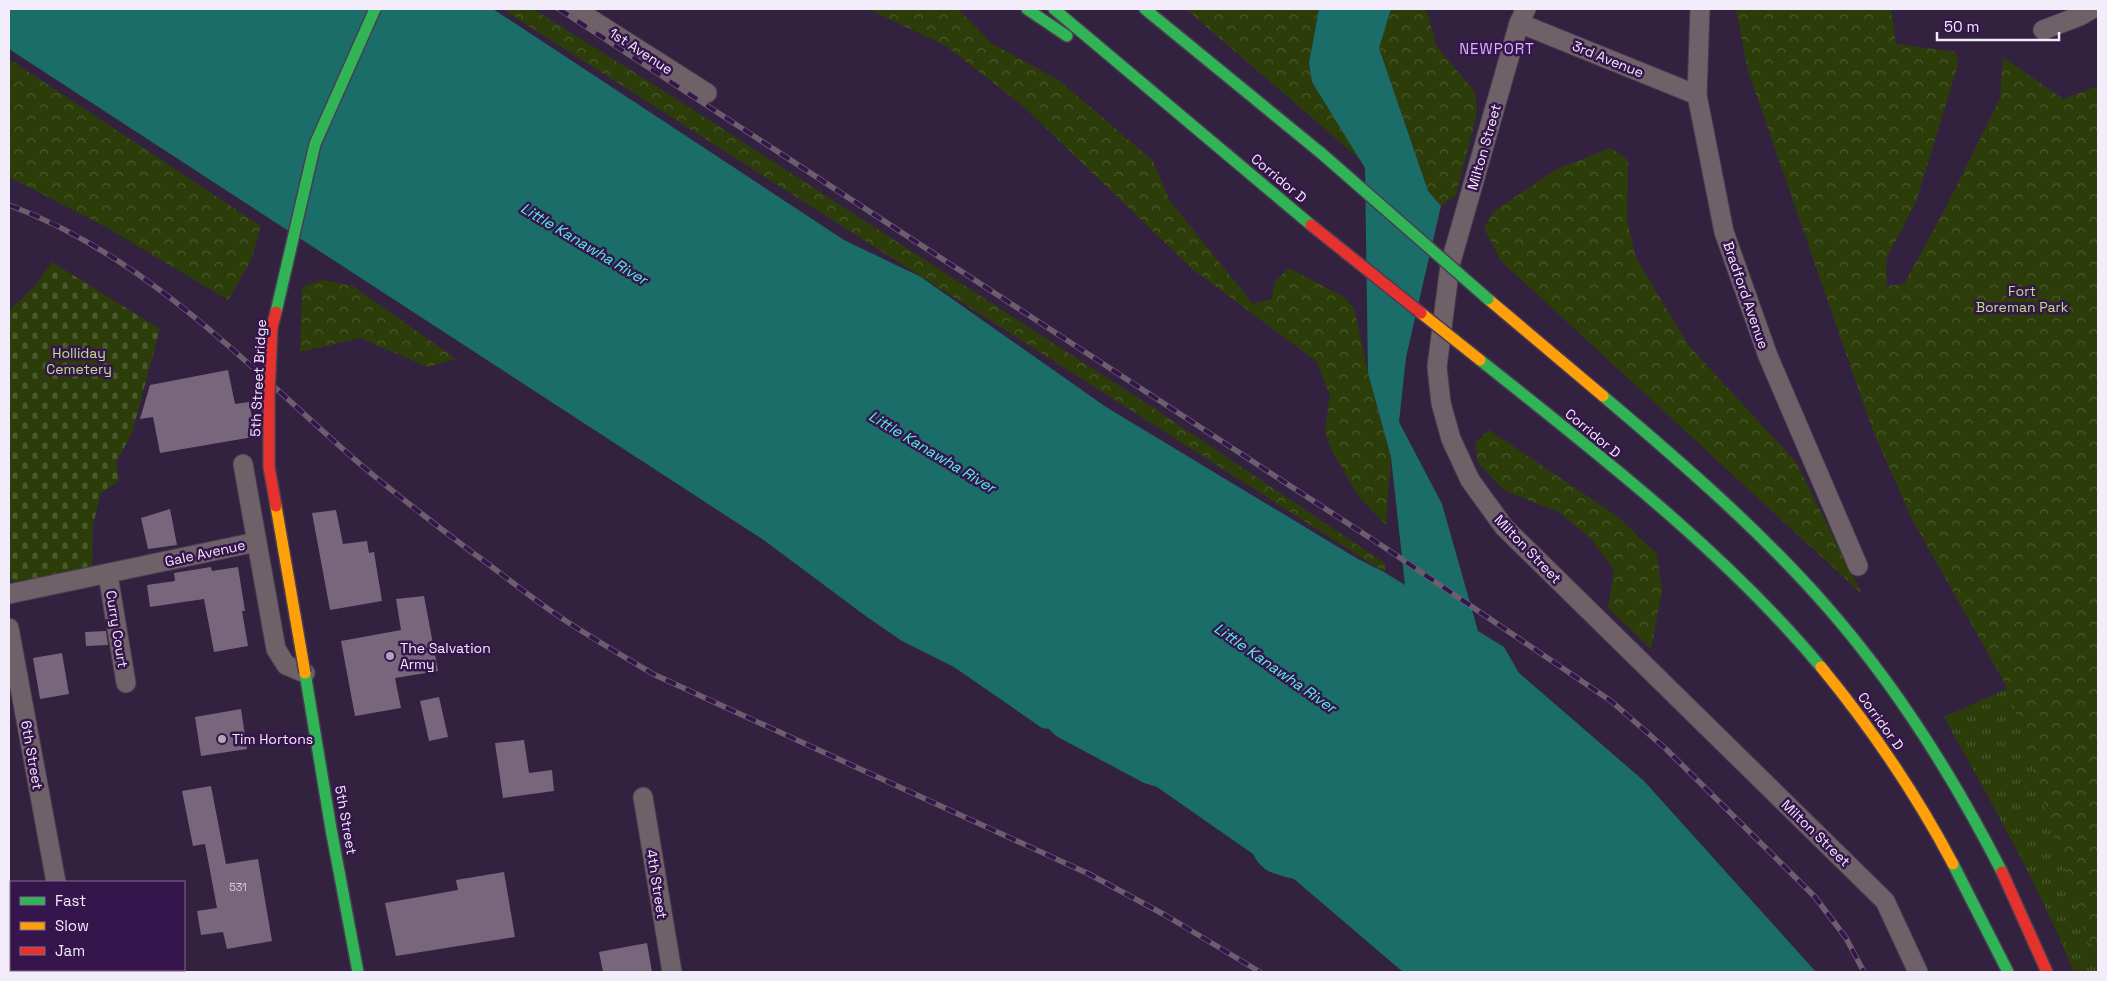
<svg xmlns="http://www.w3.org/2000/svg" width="2107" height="981" viewBox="0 0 2107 981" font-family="'Space Grotesk',sans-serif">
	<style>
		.grass { fill: url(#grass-tufts) }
		.forest { fill: url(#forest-crowns) }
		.cemetery { fill: url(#cemetery-stones) }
		.water { fill: #1b6d6a }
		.building { fill: #78667d }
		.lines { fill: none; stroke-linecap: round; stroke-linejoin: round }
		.street-casing { stroke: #493d53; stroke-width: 21 }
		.fast-casing { stroke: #493d53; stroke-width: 14 }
		.slow-casing { stroke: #493d53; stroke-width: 14 }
		.jam-casing { stroke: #493d53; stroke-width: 14 }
		.street { stroke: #6e6268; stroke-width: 19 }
		.fast { stroke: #30b455; stroke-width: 11 }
		.slow { stroke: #ff9f0a; stroke-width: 11 }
		.jam { stroke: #e5322d; stroke-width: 11 }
		.rail-casing { stroke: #6c5e6f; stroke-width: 5.5 }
		.rail { stroke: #36154c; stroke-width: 4; stroke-dasharray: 11; stroke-linecap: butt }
		.fast-bridge-casing { stroke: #493d53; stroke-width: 14; stroke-linecap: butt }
		.slow-bridge-casing { stroke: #493d53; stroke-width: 14; stroke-linecap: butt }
		.jam-bridge-casing { stroke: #493d53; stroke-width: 14; stroke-linecap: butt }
		.fast-bridge { stroke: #30b455; stroke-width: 11 }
		.slow-bridge { stroke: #ff9f0a; stroke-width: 11 }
		.jam-bridge { stroke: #e5322d; stroke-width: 11 }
		.poi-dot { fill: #b0a5b9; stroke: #36154c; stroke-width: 2 }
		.labels { text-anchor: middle; stroke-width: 5; stroke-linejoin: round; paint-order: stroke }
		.number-label { font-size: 11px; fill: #d4cadb }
		.street-label { font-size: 14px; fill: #f3ecfa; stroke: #36154c }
		.park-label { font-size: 14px; fill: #b7e181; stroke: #36154c }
		.poi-label { font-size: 14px; fill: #f3ecfa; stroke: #36154c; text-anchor: start }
		.neighbourhood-label { font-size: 15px; letter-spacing: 1px; fill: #d9b5f8; stroke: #36154c }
		.water-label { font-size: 15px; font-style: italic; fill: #52f1e6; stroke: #36154c }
	</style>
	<defs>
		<pattern id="grass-tufts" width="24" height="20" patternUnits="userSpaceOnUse" patternTransform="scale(1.25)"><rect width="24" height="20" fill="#2c3d09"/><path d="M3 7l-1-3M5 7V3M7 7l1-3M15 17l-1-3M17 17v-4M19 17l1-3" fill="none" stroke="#4b592e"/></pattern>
		<pattern id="forest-crowns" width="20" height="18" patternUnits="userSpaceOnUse" patternTransform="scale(1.25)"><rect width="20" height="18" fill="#2c3d09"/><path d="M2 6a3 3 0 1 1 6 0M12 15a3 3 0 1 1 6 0" fill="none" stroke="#4b592e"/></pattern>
		<pattern id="cemetery-stones" width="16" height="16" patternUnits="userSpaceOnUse" patternTransform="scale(1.25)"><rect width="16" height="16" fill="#2c3d09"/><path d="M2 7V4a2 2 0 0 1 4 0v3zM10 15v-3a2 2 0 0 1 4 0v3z" fill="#4b592e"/></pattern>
	</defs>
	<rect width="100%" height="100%" fill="#33223f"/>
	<path class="grass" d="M2098,165V972H2074C2038,884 1990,800 1944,717L2060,665Z"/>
	<path class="forest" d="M502,9H533L664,91L1149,405L1386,564L1384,572Z
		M868,9H958L991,43L1060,81L1153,161L1170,201L1253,304L1272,299L1275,281L1289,268L1344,297L1354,308L1368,373L1391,457L1386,525L1359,497L1331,449L1325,432L1330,395L1316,361L1191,268L1023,106L946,46Z
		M1186,9H1319L1309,63L1312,82L1363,162Z
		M1391,9H1426L1437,47L1475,92L1477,113L1456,195L1441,206L1428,191L1379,48Z
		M1736,9H1891L1896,44L1956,52L1958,65L1916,202L1886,260L1887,286L1904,284L1945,209L2000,99L2003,57L2063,99L2098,86V949L2087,940L2008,689L1912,519L1873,431L1748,71Z
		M9,59L261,226L251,260L228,300L104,226L9,177Z
		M1611,148L1628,160L1627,220L1636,258L1689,346L1796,462L1862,594L1501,261L1484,228L1494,211L1557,169Z
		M323,280L353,286L456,359L428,367L360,338L300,352L302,287Z
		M1489,430L1617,516L1657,554L1662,591L1651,649L1608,608L1614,570L1591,539L1559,512L1505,491L1478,463L1475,443Z"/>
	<path class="cemetery" d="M52,262L160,329L132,433L116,462L119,481L101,493L93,525L92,566L17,584L9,578V311L35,286Z"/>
	<path class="water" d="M9,9H493L844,240L921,277L1106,407L1358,559L1384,572L1405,585L1391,457L1368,373L1365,168L1312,82L1309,63L1319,9H1391L1379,48L1428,191L1441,206L1406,357L1399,422L1442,504L1478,631L1504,647L1519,673L1644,781L1816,972H1403L1294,879C1274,874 1263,873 1253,854L1157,787L1144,783L1056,736L1049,729L1042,728L954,667L902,641L867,617L765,541L9,49Z"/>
	<path class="building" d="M228,370L235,404L249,402L253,423V437L160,453L153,417L140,419L150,385Z
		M170,509L177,545L148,549L141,518Z
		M336,510L343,544L367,541L369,553L374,552L382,601L330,610L312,513Z
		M211,567L212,571L238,567L245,611H242L248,646L214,652L204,599L150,607L147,585L175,581L174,573Z
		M424,596L438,671L395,678L401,708L355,716L341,641L401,630L396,599Z
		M106,631L108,645L86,646L85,632Z
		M62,653L69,694L40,699L33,658Z
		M439,697L448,737L429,741L420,701Z
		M241,709L247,749L201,756L195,717Z
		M524,740L529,773L552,770L554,791L503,798L495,743Z
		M211,786L226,864L258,859L272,941L227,949L223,932L201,935L197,911L217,908L205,844L193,846L182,791Z
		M504,872L515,937L396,956L385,903L458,890L456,880Z
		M647,943L652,972H603L599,952Z"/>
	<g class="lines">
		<g class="street-casing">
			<path id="street" d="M575,9L707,93
				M1526,9L1519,23L1450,265L1437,367L1441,403L1451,439L1470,480L1504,527L1885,901L1918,972
				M1700,9L1697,95L1724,232L1768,356L1858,566
				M1519,23L1697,95
				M2043,30L2080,16L2092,9
				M243,464L276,649L286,665L305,673
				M108,575L126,683
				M9,594L256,542
				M9,628L56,882
				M643,797L672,972
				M71,970L72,972"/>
		</g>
		<g class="fast-casing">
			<path id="fast" d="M1027,9L1067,36
				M1054,9L1311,225
				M1145,9L1321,153
				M1480,360C1599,455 1723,550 1821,667
				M1603,396C1681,462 1760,530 1828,608C1897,687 1954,778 2002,872
				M305,673L331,829L358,972
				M1953,864L2008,972"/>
		</g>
		<g class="slow-casing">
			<path id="slow" d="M1488,299L1603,396
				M1821,667C1872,729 1916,794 1953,864"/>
		</g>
		<g class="jam-casing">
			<path id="jam" d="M2002,872L2047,972"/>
		</g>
		<use href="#street" class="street"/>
		<use href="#fast" class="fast"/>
		<use href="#slow" class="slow"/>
		<use href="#jam" class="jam"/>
		<g class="rail-casing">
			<path id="rail" d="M559,9L1384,547L1611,701L1666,749L1815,897L1846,938L1864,972
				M9,205C146,256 246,364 353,458C392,492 432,522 473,553C500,572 526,594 554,613C586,635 620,654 653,674L1089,874L1165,915L1260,972"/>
		</g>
		<use href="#rail" class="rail"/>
		<g class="fast-bridge-casing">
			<path id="fast-bridge" d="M1321,153L1488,299
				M276,312L315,144L375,9"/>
		</g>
		<g class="slow-bridge-casing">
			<path id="slow-bridge" d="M1421,313L1480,360
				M276,506L305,673"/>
		</g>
		<g class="jam-bridge-casing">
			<path id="jam-bridge" d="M1311,225L1421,313
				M276,312L272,327L269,394V467L276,506"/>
		</g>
		<use href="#fast-bridge" class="fast-bridge"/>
		<use href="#slow-bridge" class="slow-bridge"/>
		<use href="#jam-bridge" class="jam-bridge"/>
	</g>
	<g class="poi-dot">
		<circle cx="390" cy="656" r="5"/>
		<circle cx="222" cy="739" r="5"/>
	</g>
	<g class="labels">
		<g class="number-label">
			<text x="238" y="891">531</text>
		</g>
		<g class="street-label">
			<text transform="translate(641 51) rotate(33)" y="5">1st Avenue</text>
			<text transform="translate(1608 59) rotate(22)" y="5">3rd Avenue</text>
			<text transform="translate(1484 147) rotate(-74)" y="5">Milton Street</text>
			<text transform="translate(1279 178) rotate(40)" y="5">Corridor D</text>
			<text transform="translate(1746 295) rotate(71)" y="5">Bradford Avenue</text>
			<text transform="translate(258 378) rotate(-87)" y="5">5th Street Bridge</text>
			<text transform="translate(1593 433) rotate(40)" y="5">Corridor D</text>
			<text transform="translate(1528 549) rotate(46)" y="5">Milton Street</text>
			<text transform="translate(205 553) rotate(-12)" y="5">Gale Avenue</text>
			<text transform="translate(117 629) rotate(81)" y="5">Curry Court</text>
			<text transform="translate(1881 721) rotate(54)" y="5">Corridor D</text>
			<text transform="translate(32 755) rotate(80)" y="5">6th Street</text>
			<text transform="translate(346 820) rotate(80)" y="5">5th Street</text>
			<text transform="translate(1816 833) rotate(44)" y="5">Milton Street</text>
			<text transform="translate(657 884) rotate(81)" y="5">4th Street</text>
		</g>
		<g class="park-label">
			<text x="2022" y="296">Fort<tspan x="2022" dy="16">Boreman Park</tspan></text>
			<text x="79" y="358">Holliday<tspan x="79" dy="16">Cemetery</tspan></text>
		</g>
		<g class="poi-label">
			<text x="400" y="653">The Salvation<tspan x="400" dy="16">Army</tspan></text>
			<text x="232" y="744">Tim Hortons</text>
		</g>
		<g class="neighbourhood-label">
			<text x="1497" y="54">NEWPORT</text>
		</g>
		<g class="water-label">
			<text transform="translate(584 244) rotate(31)" y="5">Little Kanawha River</text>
			<text transform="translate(932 452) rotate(31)" y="5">Little Kanawha River</text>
			<text transform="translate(1275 668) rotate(35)" y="5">Little Kanawha River</text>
		</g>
	</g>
	<rect width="2107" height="981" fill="none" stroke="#f3ecfa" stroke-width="20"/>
	<rect x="10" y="881" width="175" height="90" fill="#36154c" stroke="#826b92"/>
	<rect x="20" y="897" width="25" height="8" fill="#30b455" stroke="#826b92"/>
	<text x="55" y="906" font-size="15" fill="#f3ecfa">Fast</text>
	<rect x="20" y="922" width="25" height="8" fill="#ff9f0a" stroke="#826b92"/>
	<text x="55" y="931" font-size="15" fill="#f3ecfa">Slow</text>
	<rect x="20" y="947" width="25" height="8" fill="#e5322d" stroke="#826b92"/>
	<text x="55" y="956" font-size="15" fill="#f3ecfa">Jam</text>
	<path d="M1937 32v8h122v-8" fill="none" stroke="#f3ecfa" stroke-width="2.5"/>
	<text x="1944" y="32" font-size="15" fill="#f3ecfa" stroke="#36154c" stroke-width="4" paint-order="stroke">50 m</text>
</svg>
